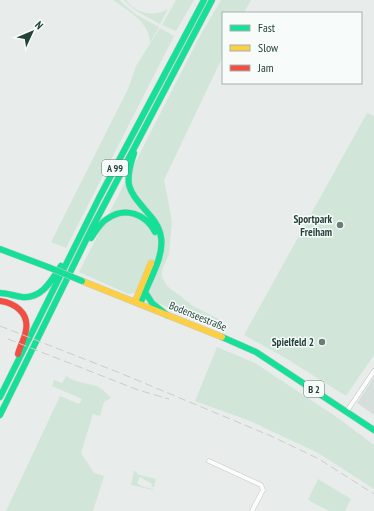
<svg xmlns="http://www.w3.org/2000/svg" width="374" height="511" viewBox="0 0 374 511" font-family="'PT Sans Narrow',sans-serif">
	<style>
		.built { fill: #d6dedb }
		.green { fill: #d1e6d8 }
		.lines { fill: none; stroke-linecap: round; stroke-linejoin: round }
		.street-casing { stroke: #c5cac8; stroke-width: 5 }
		.fast-casing { stroke: #c3ccc9; stroke-width: 7 }
		.slow-casing { stroke: #c3ccc9; stroke-width: 7 }
		.jam-casing { stroke: #c3ccc9; stroke-width: 7 }
		.street { stroke: #fcfcfc; stroke-width: 4 }
		.fast { stroke: #16e098; stroke-width: 6 }
		.slow { stroke: #ffcf43; stroke-width: 6 }
		.jam { stroke: #f24e42; stroke-width: 6 }
		.rail { stroke: #c9cdcc; stroke-width: 1; stroke-dasharray: 8 4; stroke-linecap: butt }
		.fast-bridge-casing { stroke: #c3ccc9; stroke-width: 7; stroke-linecap: butt }
		.fast-bridge { stroke: #16e098; stroke-width: 6 }
		.poi-dot { fill: #697e78; stroke: #f7fbf9; stroke-width: 1.5 }
		.labels { text-anchor: middle; stroke-width: 3; stroke-linejoin: round; paint-order: stroke }
		.shield { fill: #f7fbf9; stroke: #637a73; stroke-width: 1 }
		.shield-label { font-size: 10px; font-weight: bold; fill: #24423a }
		.poi-label { font-size: 11px; font-weight: bold; fill: #24423a; stroke: #f7fbf9; text-anchor: end }
		.street-label { font-size: 11px; fill: #24423a; stroke: #f7fbf9 }
	</style>
	<rect width="100%" height="100%" fill="#e8edeb"/>
	<path class="built" d="M374,377V415L357,403Z"/>
	<path class="green" d="M113,0H119L135,14L159,27L150,43C150,22 128,11 113,0Z
		M124,0H126C135,13 154,18 168,9L160,24C147,17 134,11 124,0Z
		M176,0H194L176,31L162,25Z
		M221,0H251L244,13H223V49L222,52L223,56L164,180L172,221L169,254L162,270V277L167,286L193,306L219,319L215,328L135,293L128,294L79,272L201,34Z
		M160,28L174,36L66,248L51,242L128,89L136,66Z
		M367,113L374,116V355L346,396L282,356L244,335Z
		M217,347L255,363L338,418L374,445V489L318,453L250,421L195,401Z
		M66,376C70,378 75,381 80,382C97,387 98,383 111,398L104,402L100,416L93,414L81,453L94,473L104,476L93,511H6L60,396L79,404L82,399L52,386L54,380L62,383Z
		M134,471L137,472V474L156,479L154,487H151L152,484L140,477L137,483L141,486L153,489V490L131,485Z
		M318,479L351,499L345,511H329L308,500Z"/>
	<g class="lines">
		<g class="street-casing">
			<path id="street" d="M347,411L374,371
				M209,461L261,485L263,490L252,511"/>
		</g>
		<g class="fast-casing">
			<path id="fast" d="M134,153C122,189 130,191 152,218C156,223 160,230 161,237C164,255 152,275 145,292L152,303L167,315
				M91,238C96,231 100,223 107,219C125,206 146,214 155,232
				M0,249L48,267
				M0,293C7,293 14,296 22,297C42,299 51,281 61,266
				M140,304L145,292
				M222,337L256,352L374,430
				M0,397L99,198L204,0
				M0,415L91,230L212,0"/>
		</g>
		<g class="slow-casing">
			<path id="slow" d="M82,281L222,337
				M135,302L151,263"/>
		</g>
		<g class="jam-casing">
			<path id="jam" d="M0,301C15,303 29,313 26,330C25,338 20,346 18,354"/>
		</g>
		<use href="#street" class="street"/>
		<use href="#fast" class="fast"/>
		<use href="#slow" class="slow"/>
		<use href="#jam" class="jam"/>
		<path class="rail" d="M0,326L120,373L271,436L319,459L374,494
			M8,339L138,390L169,399"/>
		<g class="fast-bridge-casing">
			<path id="fast-bridge" d="M48,267L82,281"/>
		</g>
		<use href="#fast-bridge" class="fast-bridge"/>
	</g>
	<g class="poi-dot">
		<circle cx="340" cy="225" r="4"/>
		<circle cx="322" cy="342" r="4"/>
	</g>
	<g class="labels">
		<g class="shield">
			<rect x="102" y="160" width="26" height="16" rx="3"/>
			<rect x="304" y="381" width="20" height="16" rx="3"/>
		</g>
		<g class="shield-label">
			<text x="115" y="172">A 99</text>
			<text x="314" y="393">B 2</text>
		</g>
		<g class="poi-label">
			<text x="332" y="223">Sportpark<tspan x="332" dy="13">Freiham</tspan></text>
			<text x="314" y="346">Spielfeld 2</text>
		</g>
		<g class="street-label">
			<text transform="translate(198 316) rotate(22)" y="4">Bodenseestraße</text>
		</g>
	</g>
	<rect x="222" y="12" width="140" height="72" fill="#f7fbf9" stroke="#a3b1ad"/>
	<rect x="230" y="25" width="20" height="6" fill="#16e098" stroke="#a3b1ad"/>
	<text x="258" y="32" font-size="12" fill="#24423a">Fast</text>
	<rect x="230" y="45" width="20" height="6" fill="#ffcf43" stroke="#a3b1ad"/>
	<text x="258" y="52" font-size="12" fill="#24423a">Slow</text>
	<rect x="230" y="65" width="20" height="6" fill="#f24e42" stroke="#a3b1ad"/>
	<text x="258" y="72" font-size="12" fill="#24423a">Jam</text>
	<g transform="translate(32 32) rotate(46)" stroke="#f7fbf9" stroke-width="3" paint-order="stroke">
	<path d="M0-3L7 15L0 10L-7 15Z" fill="#24423a"/>
	<text y="-6" font-size="11" font-weight="bold" text-anchor="middle" fill="#24423a">N</text>
	</g>
</svg>
